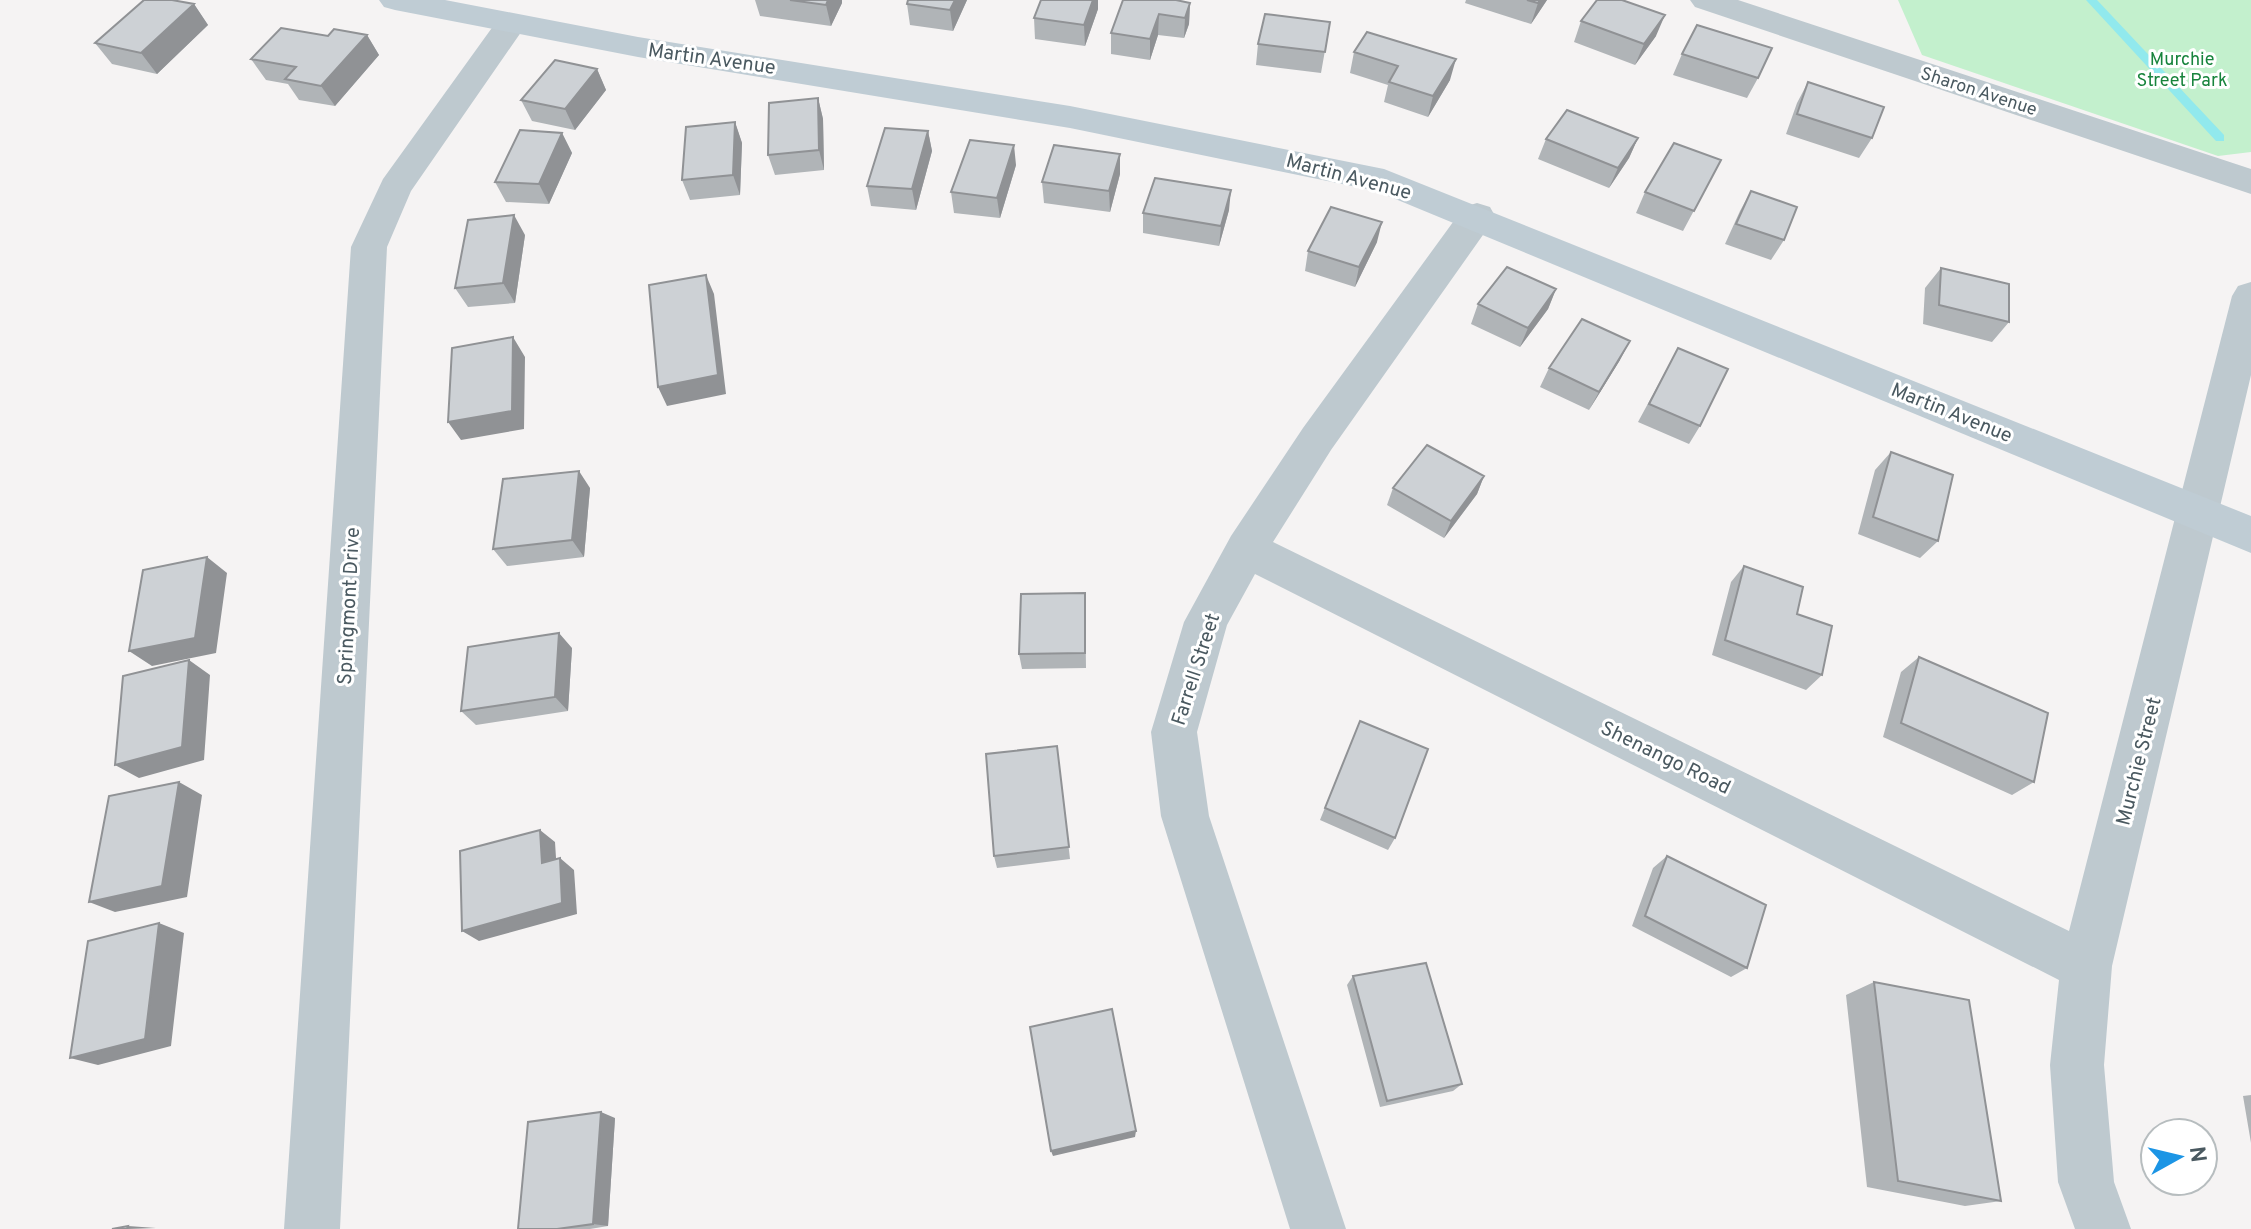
<svg xmlns="http://www.w3.org/2000/svg" width="2251" height="1229" viewBox="0 0 2251 1229" font-family="Overpass,sans-serif">
	<style>
		.green { fill: #c3f0cd }
		.lines { fill: none; stroke-linecap: round; stroke-linejoin: round }
		.stream { fill: #91e9ed; fill-rule: evenodd }
		.street { fill: #bec9cf; fill-rule: evenodd }
		.secondary { fill: #bfccd4; fill-rule: evenodd }
		.wall { fill: #b0b4b7 }
		.shaded-wall { fill: #909295 }
		.building { fill: #cdd1d5; stroke: #909295; stroke-width: 2 }
		.labels { text-anchor: middle; stroke-width: 6; stroke-linejoin: round; paint-order: stroke }
		.far-park-label { font-size: 18px; fill: #18843d; stroke: #fff }
		.far-street-label { font-size: 18px; fill: #4a5960; stroke: #fff }
		.street-label { font-size: 20px; fill: #4a5960; stroke: #fff }
	</style>
	<rect width="100%" height="100%" fill="#f5f3f3"/>
	<path class="green" d="M1898,0H2251V152L2218,156L1922,55Z"/>
	<g class="lines">
		<path class="stream" d="M2086,0H2097L2224,135V141H2216Z"/>
		<path class="street" d="M1690,0H1738L2251,169V194L1695,7Z
			M510,15L521,18L526,25L411,191L387,247L340,1229H284L351,247L383,179L499,18Z
			M1477,203L1490,207L1495,216L1490,225L1331,450L1273,542L2069,931L2232,296L2238,286L2251,282V375L2112,966L2104,1065L2114,1182L2131,1229H2075L2058,1182L2050,1065L2059,980L1255,574L1227,625L1197,732L1209,816L1346,1229H1290L1161,816L1151,732L1184,622L1231,536L1303,428L1464,207Z"/>
		<path class="secondary" d="M379,0H445L638,37L1070,106L1384,169L2251,516V553L1376,191L1070,128L638,57L395,10L384,7Z"/>
	</g>
	<path class="wall" d="M755,0H842V3L831,26L760,16Z
		M967,0L953,31L910,25L907,4Z
		M1047,0H1098V9L1085,46L1035,39L1034,18Z
		M1123,0L1190,3L1189,24L1184,38L1158,35L1150,60L1111,54V33Z
		M1466,0H1547L1531,24L1465,3Z
		M194,4L208,25L157,74L112,64L95,43Z
		M1581,21L1656,36L1635,65L1574,42Z
		M1330,22L1321,73L1256,65L1258,44Z
		M367,35L379,55L335,106L299,100L288,84L266,80L251,59L328,36Z
		M1354,52L1450,80L1428,117L1384,102L1388,85L1350,73Z
		M1682,54L1758,78L1747,98L1673,75Z
		M597,69L606,90L575,130L532,121L521,100Z
		M1808,82L1872,138L1859,158L1786,134L1797,103Z
		M818,98L823,119L824,170L775,175L768,155Z
		M735,122L742,143L740,195L690,200L682,180Z
		M928,131L932,151L916,210L871,206L867,186Z
		M562,133L572,153L549,204L506,202L495,182Z
		M1638,138L1629,158L1609,188L1538,159L1546,139Z
		M1721,160L1683,231L1636,213L1645,192Z
		M1016,165L1000,218L954,213L951,192Z
		M1120,174L1110,212L1044,203L1042,182Z
		M1751,191L1784,240L1771,260L1725,244L1740,211Z
		M1229,210L1219,246L1143,233V213Z
		M525,235L515,303L468,307L455,288Z
		M1377,242L1355,287L1305,271L1308,251Z
		M1941,268L2009,322L1992,342L1923,324L1925,288Z
		M1556,289L1548,309L1520,347L1471,324L1478,304Z
		M1678,348L1700,426L1689,444L1638,422Z
		M1620,360L1589,410L1540,387L1549,368Z
		M1891,452L1938,541L1920,558L1858,534L1875,470Z
		M1484,476L1477,494L1444,538L1387,505L1393,488Z
		M590,488L584,557L507,566L493,549Z
		M1744,566L1822,675L1806,690L1712,655L1731,582Z
		M1085,593L1086,668L1022,669L1019,654Z
		M572,648L568,711L476,725L461,711Z
		M1919,657L2034,782L2012,795L1883,737L1901,672Z
		M1360,721L1395,838L1388,850L1320,820Z
		M1057,746L1070,859L997,868L994,856Z
		M1667,856L1747,968L1731,977L1632,926L1653,868Z
		M1353,976L1462,1084L1453,1091L1380,1107L1347,985Z
		M1874,982L2001,1201L1965,1206L1867,1187L1846,995Z
		M2251,1095V1143L2243,1096Z
		M615,1118L608,1226L590,1229H518Z"/>
	<path class="shaded-wall" d="M828,0H842V3L831,26L826,5Z
		M955,0H967L953,31L950,10Z
		M1093,0H1098V9L1085,46L1084,25Z
		M1540,0H1547L1531,24L1538,3Z
		M1190,3L1189,24L1184,38L1185,18Z
		M194,4L208,25L157,74L141,53Z
		M1159,14L1158,35L1150,60V39Z
		M1665,15L1656,36L1635,65L1644,44Z
		M367,35L379,55L335,106L321,86Z
		M1456,59L1450,80L1428,117L1433,96Z
		M597,69L606,90L575,130L565,109Z
		M818,98L823,119L824,170L819,150Z
		M735,122L742,143L740,195L733,175Z
		M928,131L932,151L916,210L912,189Z
		M562,133L572,153L549,204L539,184Z
		M1638,138L1629,158L1609,188L1618,168Z
		M1014,145L1016,165L1000,218L997,198Z
		M1120,154V174L1110,212L1109,191Z
		M1231,190L1229,210L1219,246L1221,226Z
		M514,215L525,235L515,303L503,283Z
		M1382,222L1377,242L1355,287L1359,267Z
		M706,275L714,294L726,394L667,406L658,387Z
		M1556,289L1548,309L1520,347L1528,328Z
		M513,337L525,357L524,429L461,440L448,422Z
		M1630,341L1620,360L1589,410L1599,392Z
		M579,471L590,488L584,557L572,540Z
		M1484,476L1477,494L1444,538L1451,521Z
		M207,557L227,573L216,653L152,666L129,651Z
		M559,633L572,648L568,711L555,697Z
		M189,660L210,675L204,760L139,778L115,765Z
		M179,782L202,795L187,897L115,912L89,902Z
		M540,830L555,842L557,874L542,863Z
		M560,858L574,870L577,914L479,941L462,931Z
		M159,923L184,933L171,1046L98,1065L70,1058Z
		M601,1112L615,1118L608,1226L593,1224Z
		M1136,1131L1135,1137L1053,1156L1051,1151Z
		M128,1226L156,1228L127,1229Z"/>
	<path class="building" d="M144,0H172L194,4L141,53L95,43Z
		M790,0H828L826,5Z
		M908,0H955L950,10L907,4Z
		M1041,0H1093L1084,25L1034,18Z
		M1123,0H1176L1190,3L1185,18L1159,14L1150,39L1111,33Z
		M1527,0H1540L1538,3Z
		M1597,0H1622L1665,15L1644,44L1581,21Z
		M1265,14L1330,22L1325,52L1258,44Z
		M1697,25L1772,48L1758,78L1682,54Z
		M281,28L328,36L334,29L367,35L321,86L285,79L296,67L251,59Z
		M1367,32L1456,59L1433,96L1389,82L1398,66L1354,52Z
		M555,60L597,69L565,109L521,100Z
		M1808,82L1884,107L1872,138L1797,114Z
		M818,98L819,150L768,155L769,103Z
		M1567,110L1638,138L1618,168L1546,139Z
		M735,122L733,175L682,180L686,127Z
		M885,128L928,131L912,189L867,186Z
		M520,130L562,133L539,184L495,182Z
		M970,140L1014,145L997,198L951,192Z
		M1674,143L1721,160L1694,211L1645,192Z
		M1054,145L1120,154L1109,191L1042,182Z
		M1155,178L1231,190L1221,226L1143,213Z
		M1751,191L1797,207L1784,240L1736,224Z
		M1331,207L1382,222L1359,267L1308,251Z
		M514,215L503,283L455,288L468,220Z
		M1507,267L1556,289L1528,328L1478,304Z
		M1941,268L2009,284V322L1939,305Z
		M706,275L718,375L658,387L649,285Z
		M1582,319L1630,341L1599,392L1549,368Z
		M513,337L512,411L448,422L452,348Z
		M1678,348L1728,369L1700,426L1649,404Z
		M1427,445L1484,476L1451,521L1393,488Z
		M1891,452L1953,475L1938,541L1873,517Z
		M579,471L572,540L493,549L503,479Z
		M207,557L195,638L129,651L143,570Z
		M1744,566L1803,587L1797,614L1832,626L1822,675L1725,640Z
		M1085,593V653L1019,654L1021,594Z
		M559,633L555,697L461,711L468,647Z
		M1919,657L2048,713L2034,782L1901,723Z
		M189,660L182,747L115,765L123,676Z
		M1360,721L1428,749L1395,838L1325,808Z
		M1057,746L1069,847L994,856L986,754Z
		M179,782L162,886L89,902L109,796Z
		M540,830L542,863L560,858L562,903L462,931L460,851Z
		M1667,856L1766,905L1747,968L1645,916Z
		M159,923L145,1039L70,1058L88,941Z
		M1426,963L1462,1084L1387,1101L1353,976Z
		M1874,982L1969,1000L2001,1201L1898,1181Z
		M1112,1009L1136,1131L1051,1151L1030,1027Z
		M601,1112L593,1224L557,1229H518L528,1122Z
		M128,1226L127,1229H112Z"/>
	<g class="labels">
		<g class="far-park-label">
			<text x="2182" y="65">Murchie<tspan x="2182" dy="21">Street Park</tspan></text>
		</g>
		<g class="far-street-label">
			<text transform="translate(1979 91) rotate(18)" y="6">Sharon Avenue</text>
		</g>
		<g class="street-label">
			<text transform="translate(712 58) rotate(8)" y="7">Martin Avenue</text>
			<text transform="translate(1349 176) rotate(15)" y="7">Martin Avenue</text>
			<text transform="translate(1952 412) rotate(22)" y="7">Martin Avenue</text>
			<text transform="translate(348 606) rotate(-87)" y="7">Springmont Drive</text>
			<text transform="translate(1195 669) rotate(-72)" y="7">Farrell Street</text>
			<text transform="translate(1666 757) rotate(26)" y="7">Shenango Road</text>
			<text transform="translate(2138 761) rotate(-76)" y="7">Murchie Street</text>
		</g>
	</g>
	<g transform="translate(2179 1157) rotate(82)"><circle r="38" fill="#ffffff" stroke="#b7bdbf" stroke-width="2"/>
	<path d="M0-6L14 30L0 20L-14 30Z" fill="#1c95e5"/>
	<text y="-12" font-size="22" font-weight="bold" text-anchor="middle" fill="#4a5960">N</text>
	</g>
</svg>
